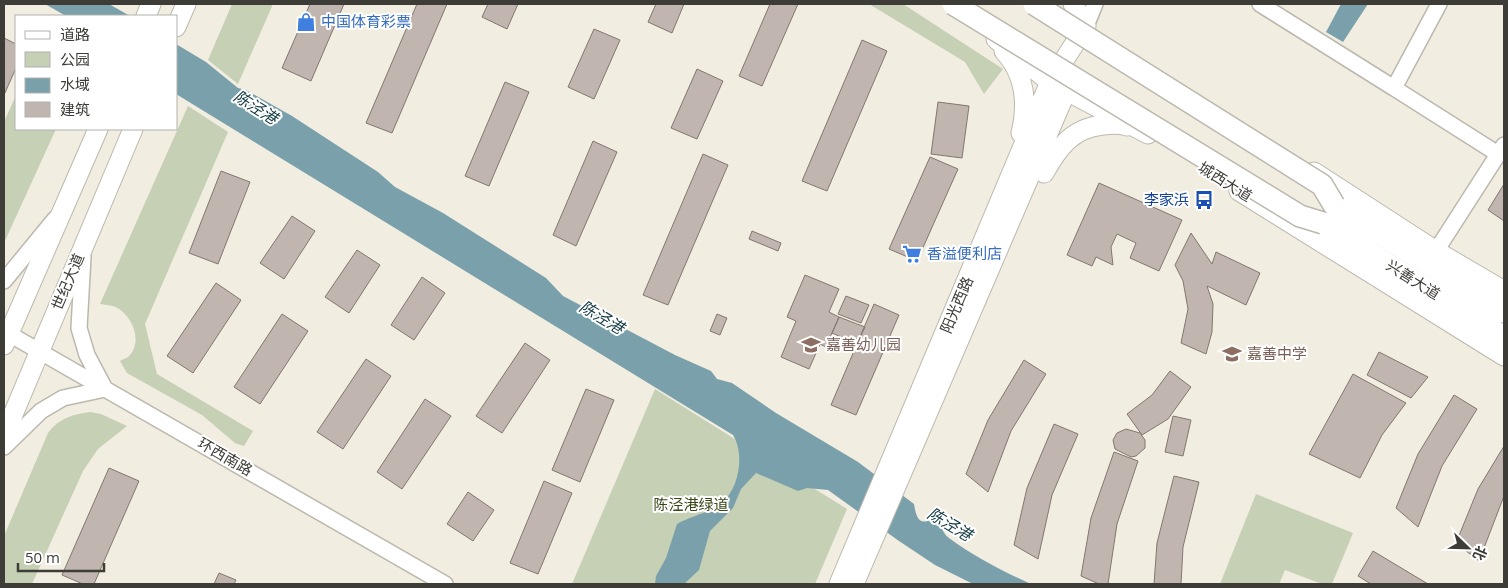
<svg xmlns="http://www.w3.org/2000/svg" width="1508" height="588" viewBox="0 0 1508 588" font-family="'Open Sans','Noto Sans SC',sans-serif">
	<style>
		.green { fill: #c5d0b5 }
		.water { fill: #7aa1ab }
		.building { fill: #c1b6af; stroke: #817770 }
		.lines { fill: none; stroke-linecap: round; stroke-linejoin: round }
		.minor-casing { stroke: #bcb8ad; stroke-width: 18 }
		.major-casing { stroke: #bcb8ad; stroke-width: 21 }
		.highway-casing { stroke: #bcb8ad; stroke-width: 24 }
		.minor { stroke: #fff; stroke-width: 15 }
		.major { stroke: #fff; stroke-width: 19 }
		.highway { stroke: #fff; stroke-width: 21 }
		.highway-bridge-casing { stroke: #bcb8ad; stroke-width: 24; stroke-linecap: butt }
		.highway-bridge { stroke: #fff; stroke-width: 21 }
		.labels { text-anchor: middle; stroke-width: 4; stroke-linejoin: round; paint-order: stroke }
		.shop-label { font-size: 15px; fill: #366cbe; stroke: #fff; text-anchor: start }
		.street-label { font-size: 15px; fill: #3d3c37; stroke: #fff }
		.transit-label { font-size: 15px; fill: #164399; stroke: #fff; text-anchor: end }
		.education-label { font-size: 15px; fill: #785e54; stroke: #fff; text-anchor: start }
		.park-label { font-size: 15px; fill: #364615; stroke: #fff }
		.water-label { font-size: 16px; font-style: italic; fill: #113841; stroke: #fff }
	</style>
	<rect width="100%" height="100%" fill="#f2ede1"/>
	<path class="green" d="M232,4H273L238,84L208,60Z
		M869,4H903L1003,69L984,94L965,62Z
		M16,95V129H56L4,243V122Z
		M188,106L228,132L145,324L157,374L253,431L244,446L235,443L202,415L127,373L120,361C123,359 128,358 130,355C142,341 133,318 119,309C114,305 106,305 100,304Z
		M655,389L847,509L815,584H572Z
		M90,412L101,414L127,426L98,449L83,471L32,584H4V536L48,433C58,419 73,414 90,412Z
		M1256,494L1353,533L1332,584H1322L1285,570L1279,584H1220Z"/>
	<path class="water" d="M45,4H109L130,16H66Z
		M1341,4H1368L1343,42L1326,32Z
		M176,44L206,62L238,88L246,90L292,116L378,172L395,187L443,213L508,254L546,278L563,296L675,355L711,371L717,379L732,383L776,413L858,462L914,504C916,515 918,527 932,519C944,526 941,532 949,538C975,557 1002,571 1031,584H973L935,565L899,541L828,490L807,488L798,491L756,473L741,489L733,508L710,531L699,570L684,584H655L656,576L666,558L677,524C690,516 710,513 722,503C739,488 745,454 733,435L176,94Z"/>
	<path class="building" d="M310,4H344L311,81L282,68Z
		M417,4H447L392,133L366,123Z
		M488,4H518L507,29L482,17Z
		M656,4H684L672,33L648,22Z
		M770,4H798L762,86L739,76Z
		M594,29L620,40L594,99L568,87Z
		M4,38L16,44V68L4,95Z
		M862,40L887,51L827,191L802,181Z
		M697,69L723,81L697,139L671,128Z
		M505,82L529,92L489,186L465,176Z
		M938,102L969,106L962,158L931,154Z
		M593,141L617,152L576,246L553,235Z
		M703,154L728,165L668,305L643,295Z
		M930,157L958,169L917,261L889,249Z
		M221,171L250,182L218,264L189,253Z
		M1099,183L1182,220L1159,271L1130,258L1136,243L1117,234L1111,247L1113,265L1096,257L1092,266L1067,255Z
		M1504,184V221L1488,210Z
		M292,216L315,231L284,279L260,263Z
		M752,231L781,243L778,251L749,239Z
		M1191,233L1212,264L1216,252L1260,273L1246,305L1207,286L1213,304L1212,332L1206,354L1181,343L1188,309L1183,281L1175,265Z
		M357,250L380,265L349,313L325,297Z
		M805,275L839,289L829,312L839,317L826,347L820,344L809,369L781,357L796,321L787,317Z
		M422,277L445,293L414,340L391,325Z
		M216,283L241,300L193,373L167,356Z
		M846,296L869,305L861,323L838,314Z
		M874,304L899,315L856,415L831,405Z
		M282,314L308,331L260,404L234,387Z
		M717,314L727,318L720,335L710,331Z
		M839,317L865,327L857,344L832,333Z
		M525,343L550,360L502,433L476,416Z
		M1379,352L1428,377L1411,398L1367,375Z
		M366,359L391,376L343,449L317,432Z
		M1024,360L1046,374L1011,431L988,492L966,474L988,420Z
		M1170,371L1191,387L1168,419L1142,435L1127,414L1152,395Z
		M1353,374L1406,403L1382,435L1360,478L1309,454Z
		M586,389L614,400L580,482L552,470Z
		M1454,395L1477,409L1442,466L1418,527L1396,508L1418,454Z
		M425,399L451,416L402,489L377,472Z
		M1173,416L1191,420L1183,456L1165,452Z
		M1054,424L1078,434L1052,495L1038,559L1014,545L1027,488Z
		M1126,429L1140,433L1145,440V448L1136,456L1131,457L1115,449L1113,440L1117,433Z
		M1504,446V496L1479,561L1456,543L1478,489Z
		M1114,452L1138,461L1117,524L1108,584H1099L1081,576L1091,518Z
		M109,468L139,481L94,584H83L62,575Z
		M1174,476L1199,482L1183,547L1181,584H1154L1157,543Z
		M544,481L572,493L538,574L510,563Z
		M468,492L494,510L473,541L447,524Z
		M1373,551L1428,584H1371L1358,576Z
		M219,573L236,580L234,584H214Z"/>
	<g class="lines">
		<g class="minor-casing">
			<path id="minor" d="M1260,4L1394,88
				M1439,4L1394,88L1498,154
				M1086,26L1095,4
				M1436,251L1504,145
				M83,257L79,328L87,355L105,389
				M4,281L55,219
				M4,331L445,584
				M4,447L41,411L63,398L105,389"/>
		</g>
		<g class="major-casing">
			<path id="major" d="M1073,4L1086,26
				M146,16L151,4
				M176,27L186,4
				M996,39L1050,82L1148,134
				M1004,51C1025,74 1028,104 1021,133
				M1314,172L1436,251L1504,291
				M1044,173C1058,148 1072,128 1103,125C1111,124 1119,123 1127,126
				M1239,191L1504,356
				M4,345L98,129
				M4,436L133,129
				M839,584L1050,82L1086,26
				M854,584L1071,80"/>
		</g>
		<g class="highway-casing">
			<path id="highway" d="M1334,205L1504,312
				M1323,223L1504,337"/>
		</g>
		<use href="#minor" class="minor"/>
		<use href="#major" class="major"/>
		<use href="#highway" class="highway"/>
		<g class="highway-bridge-casing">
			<path id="highway-bridge" d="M953,4L1300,216L1323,223
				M1034,4L1322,185L1334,205"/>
		</g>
		<use href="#highway-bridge" class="highway-bridge"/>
	</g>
	<defs>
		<g id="shop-bare" transform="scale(1.5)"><path d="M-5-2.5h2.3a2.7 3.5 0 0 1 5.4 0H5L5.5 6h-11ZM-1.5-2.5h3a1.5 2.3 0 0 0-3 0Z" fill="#3f7fe0" stroke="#fff" stroke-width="2.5" paint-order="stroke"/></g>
		<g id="bus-bare" transform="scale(1.5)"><path d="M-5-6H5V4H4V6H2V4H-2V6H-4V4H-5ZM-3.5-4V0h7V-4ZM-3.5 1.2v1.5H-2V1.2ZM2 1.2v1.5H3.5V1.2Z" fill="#1a4fb4" stroke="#fff" stroke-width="2.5" paint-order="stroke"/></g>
		<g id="supermarket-bare" transform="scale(1.5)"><path d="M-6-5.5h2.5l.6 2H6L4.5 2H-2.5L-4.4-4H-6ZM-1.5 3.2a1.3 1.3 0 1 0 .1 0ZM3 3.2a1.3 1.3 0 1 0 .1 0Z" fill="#3f7fe0" stroke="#fff" stroke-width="2.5" paint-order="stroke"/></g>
		<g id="school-bare" transform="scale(1.5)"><path d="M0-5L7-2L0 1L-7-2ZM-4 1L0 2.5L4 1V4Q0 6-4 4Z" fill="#8d6e63" stroke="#fff" stroke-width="2.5" paint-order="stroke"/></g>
	</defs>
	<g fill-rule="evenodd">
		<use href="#shop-bare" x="306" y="22"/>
		<use href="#bus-bare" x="1204" y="200"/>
		<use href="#supermarket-bare" x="912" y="254"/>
		<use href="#school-bare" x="811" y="345"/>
		<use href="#school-bare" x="1232" y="354"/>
	</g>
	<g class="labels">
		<g class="shop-label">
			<text x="321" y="27">中国体育彩票</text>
			<text x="927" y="259">香溢便利店</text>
		</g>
		<g class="street-label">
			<text transform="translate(1225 182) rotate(32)" y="5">城西大道</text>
			<text transform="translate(1413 280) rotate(32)" y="5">兴善大道</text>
			<text transform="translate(68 282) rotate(-67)" y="5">世纪大道</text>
			<text transform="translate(957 305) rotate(-67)" y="5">阳光西路</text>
			<text transform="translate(225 457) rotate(30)" y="5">环西南路</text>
		</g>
		<g class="transit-label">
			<text x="1189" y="205">李家浜</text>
		</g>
		<g class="education-label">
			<text x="826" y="350">嘉善幼儿园</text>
			<text x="1247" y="359">嘉善中学</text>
		</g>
		<g class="park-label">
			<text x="691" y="510">陈泾港绿道</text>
		</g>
		<g class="water-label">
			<text transform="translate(256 107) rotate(32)" y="6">陈泾港</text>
			<text transform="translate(602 317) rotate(31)" y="6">陈泾港</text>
			<text transform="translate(950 524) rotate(31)" y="6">陈泾港</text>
		</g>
	</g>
	<rect width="1508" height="588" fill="none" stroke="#3d3c37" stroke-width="10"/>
	<rect x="15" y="15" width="162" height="115" fill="#ffffff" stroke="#b1b1af"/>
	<rect x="25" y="31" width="25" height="8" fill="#ffffff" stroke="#b1b1af"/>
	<text x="60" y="40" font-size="15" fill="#3d3c37">道路</text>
	<rect x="25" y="52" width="25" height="15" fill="#c5d0b5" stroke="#b1b1af"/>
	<text x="60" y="65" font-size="15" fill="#3d3c37">公园</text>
	<rect x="25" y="78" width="25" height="15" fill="#7aa1ab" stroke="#b1b1af"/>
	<text x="60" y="90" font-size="15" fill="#3d3c37">水域</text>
	<rect x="25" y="102" width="25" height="15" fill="#c1b6af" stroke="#b1b1af"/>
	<text x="60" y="115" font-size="15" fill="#3d3c37">建筑</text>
	<g transform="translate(1468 548) rotate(113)" stroke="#ffffff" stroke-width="4" paint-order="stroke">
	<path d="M0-4L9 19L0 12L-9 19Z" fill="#3d3c37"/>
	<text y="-8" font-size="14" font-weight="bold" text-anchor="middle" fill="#3d3c37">北</text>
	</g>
	<path d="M18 563v8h86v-8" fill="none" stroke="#3d3c37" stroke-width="2.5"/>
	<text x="25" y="563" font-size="15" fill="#3d3c37" stroke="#ffffff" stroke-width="4" paint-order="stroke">50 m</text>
</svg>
